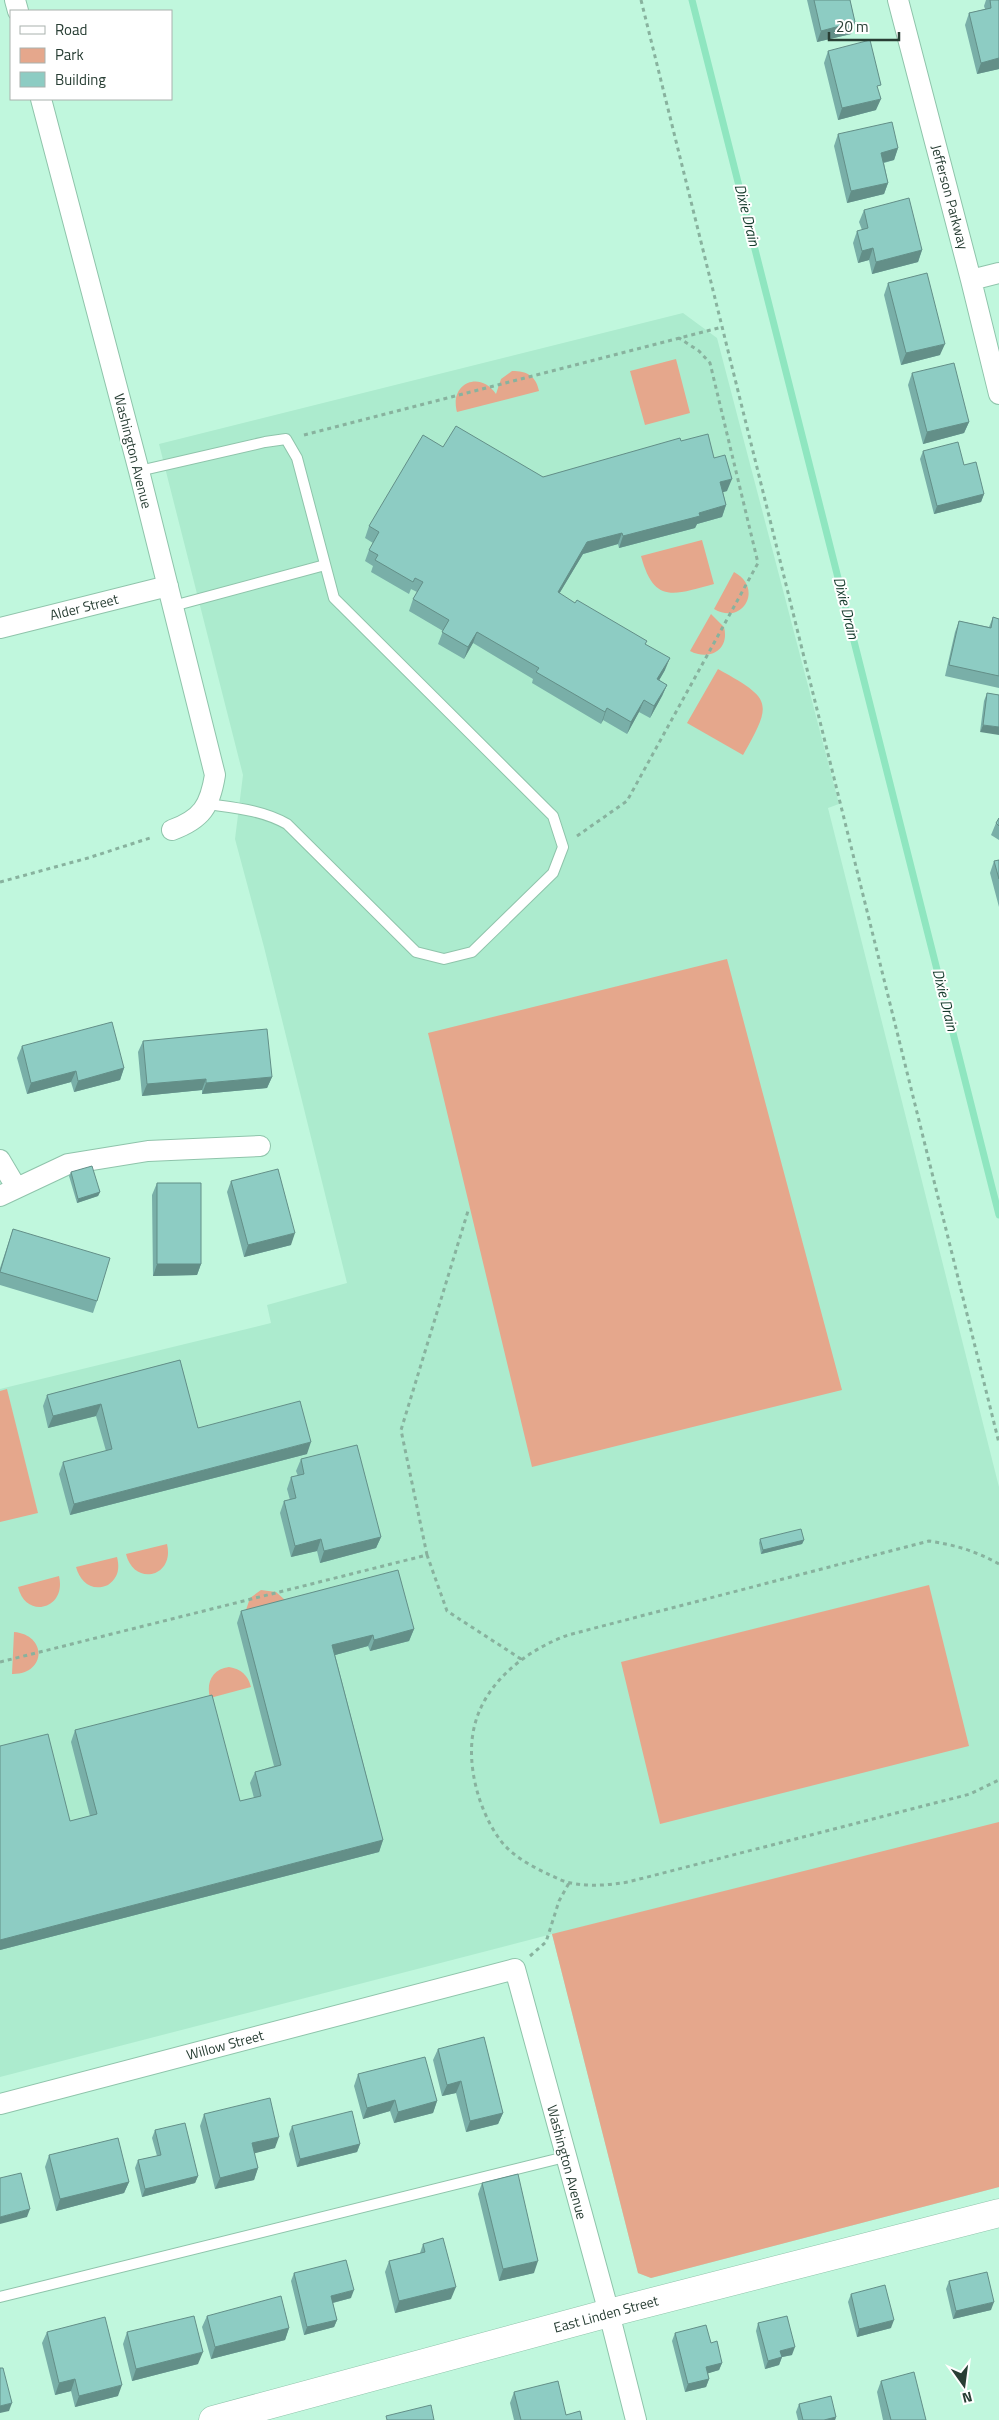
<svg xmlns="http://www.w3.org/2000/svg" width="999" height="2420" viewBox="0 0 999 2420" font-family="'Titillium Web',sans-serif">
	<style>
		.built { fill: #acebce }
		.green { fill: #e5a78c }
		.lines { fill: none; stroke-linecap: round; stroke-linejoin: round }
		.stream { stroke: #8fe6c0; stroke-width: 7 }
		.service-casing { stroke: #8fc4ab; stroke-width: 12 }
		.minor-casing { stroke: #8fc4ab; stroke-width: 22 }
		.secondary-casing { stroke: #8fc4ab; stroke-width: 29 }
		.path { stroke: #88b29e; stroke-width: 3; stroke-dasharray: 4 4; stroke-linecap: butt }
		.service { stroke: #fff; stroke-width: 10 }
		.minor { stroke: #fff; stroke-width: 20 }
		.secondary { stroke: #fff; stroke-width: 28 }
		.wall { fill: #79afa8 }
		.shaded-wall { fill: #638f88 }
		.building { fill: #8dccc3; stroke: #638f88 }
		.labels { text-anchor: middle; stroke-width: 4; stroke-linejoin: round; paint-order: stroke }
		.street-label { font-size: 14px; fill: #283e34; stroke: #fff }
		.water-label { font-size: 15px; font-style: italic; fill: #153b2c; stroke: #fff }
	</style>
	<rect width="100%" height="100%" fill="#c0f7dd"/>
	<path class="built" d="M683,313L717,338L839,804L828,808L999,1487V2187L651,2278L638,2273L552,1934L0,2077V1389L271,1323L267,1305L347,1283L264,947L235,839L243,775L159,444Z"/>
	<path class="green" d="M676,359L690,413L645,425L630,371Z
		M512,371C527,371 536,376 539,391L457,412C449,383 480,370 496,394L501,379Z
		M702,540L714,584C673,595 654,604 641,556Z
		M734,572C764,588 743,626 714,609Z
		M711,614L724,627C730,650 709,661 690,651Z
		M718,669C772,699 773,702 743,755L687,723Z
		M727,959L842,1390L532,1467L428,1033Z
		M7,1389L38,1513L0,1522V1391Z
		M167,1544C175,1577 134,1587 126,1554Z
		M117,1557C120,1569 118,1578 108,1585C92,1592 80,1582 76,1567Z
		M59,1576C67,1609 26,1620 18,1587Z
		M929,1585L969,1746L660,1824L621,1662Z
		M261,1590L276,1592L285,1600L246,1610L250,1598Z
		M14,1632C48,1635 46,1675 12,1674Z
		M229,1667C241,1669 248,1675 251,1687L210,1698C206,1683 212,1669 229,1667Z
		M999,1822V2187L651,2278L638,2273L552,1934Z"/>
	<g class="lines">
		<path class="stream" d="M692,0L999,1215"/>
		<g class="service-casing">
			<path id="service" d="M139,471L265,442L286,439L297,458L334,598L553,816L563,847L553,873L472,952L444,959L416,952L287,824C262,810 236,808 208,804
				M173,606L325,565
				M0,2297L565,2157"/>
		</g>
		<g class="minor-casing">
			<path id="minor" d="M15,0L18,11
				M898,0L971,280L999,394
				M41,99L139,471L215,775C210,806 202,819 172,830
				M971,280L999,273
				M0,628L168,586
				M0,1160L16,1187
				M0,1196L68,1164L148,1151L260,1146
				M0,2104L515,1969L609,2313L636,2420"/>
		</g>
		<g class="secondary-casing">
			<path id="secondary" d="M213,2420L609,2313L999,2213"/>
		</g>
		<path class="path" d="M641,0L999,1443
			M304,435L722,327
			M577,836L627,801L758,563L710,363L699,351L679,338
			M0,882L88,858L153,837
			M427,1555L401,1430L468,1211
			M999,1564C976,1551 955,1545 929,1541L568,1635C527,1650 484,1682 474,1728C466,1763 478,1808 498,1837C510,1855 531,1866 550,1875C557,1878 564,1882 571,1883C591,1887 609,1885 628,1882L970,1794L999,1780
			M0,1662L427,1555L447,1611L521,1659
			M530,1956L546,1942L559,1901L569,1883"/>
		<use href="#service" class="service"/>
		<use href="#minor" class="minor"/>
		<use href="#secondary" class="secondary"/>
	</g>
	<path class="wall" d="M807,0H850L855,22L851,34L817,42Z
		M986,0H999V69L977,74L965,25L969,13L985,9L984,6Z
		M828,51L876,110L838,120L824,63Z
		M838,134L898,148L894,160L884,163L888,183L884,194L847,203L834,146Z
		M864,210L922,250L918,262L872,274L869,260L858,263L853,243L857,231L862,230L859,222Z
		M888,283L940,355L901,365L884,295Z
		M912,373L969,422L964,433L923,444L908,385Z
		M681,441L714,458L727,491L723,492L726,505L722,517L697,524L695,528L619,548L618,544L583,554L559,594L645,644L665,670L659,680L667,685L662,696L650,718L639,712L627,734L603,720L601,724L532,683L533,679L473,643L464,659L438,644L443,631L409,611L413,599L417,592L411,589L409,594L371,572L373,566L365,561L369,550L373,543L365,538L369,526L443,447L543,477Z
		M923,451L984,494L981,502L934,514L920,459Z
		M993,617L999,619V688L945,676L955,632L959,621L989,627Z
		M987,693L999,695L980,732L984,701Z
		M999,818V840L991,835L996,823Z
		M999,860V907L990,873L994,861Z
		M143,1041L272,1077L267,1088L202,1094V1090L142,1096L138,1052Z
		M22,1046L124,1068L120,1080L74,1092L71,1082L27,1094L17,1058Z
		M71,1172L100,1192L98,1196L77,1203L69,1176Z
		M231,1181L291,1245L244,1257L227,1192Z
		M157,1183L201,1264L197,1275L153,1276L152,1195Z
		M13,1229L97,1301L93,1313L0,1285V1268Z
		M180,1360L198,1428L307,1454L70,1515L59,1474L63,1462L106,1451L96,1416L48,1428L43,1406L47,1395Z
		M301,1459L381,1537L376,1548L320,1563L317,1551L291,1557L280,1513L284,1501L290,1500L287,1489L291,1477L298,1476L296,1471Z
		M760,1539L804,1540L802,1544L761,1554L759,1543Z
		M241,1611L414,1629L409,1641L370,1651L368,1646L335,1655L383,1840L379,1852L0,1950V1746L70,1821L90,1816L71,1742L75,1730L240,1801L254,1798L250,1783L255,1772L274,1766L237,1623Z
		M438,2049L503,2113L498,2124L466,2132L456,2093L442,2096L433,2060Z
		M358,2074L437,2101L433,2113L394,2123L390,2111L363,2119L354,2086Z
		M204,2114L275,2148L254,2153L258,2168L254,2180L215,2189L200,2126Z
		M292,2126L360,2144L357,2152L297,2167L289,2134Z
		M155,2130L198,2176L195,2183L142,2197L135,2168L138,2160L157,2156L152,2138Z
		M49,2155L129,2182L124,2193L56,2211L45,2167Z
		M482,2183L534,2273L499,2281L478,2194Z
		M423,2244L451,2299L395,2313L385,2272L389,2261L420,2253Z
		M294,2273L351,2298L333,2303L337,2320L334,2327L304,2335L291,2281Z
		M949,2281L991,2310L953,2319L946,2289Z
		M851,2294L891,2328L857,2337L848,2302Z
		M207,2316L289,2328L285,2340L211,2359L202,2327Z
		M758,2323L792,2355L782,2357L779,2365L765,2369L756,2331Z
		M47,2332L118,2396L75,2407L71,2391L55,2395L42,2343Z
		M127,2332L198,2364L132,2381L123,2344Z
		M675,2333L711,2343L722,2363L719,2370L708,2373L709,2379L706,2387L685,2392L672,2341Z
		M881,2381L926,2420H883L877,2392Z
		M514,2392L566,2415L582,2420H514L510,2403Z
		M799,2404L836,2417L835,2420H798L796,2412Z"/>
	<path class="shaded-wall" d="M855,22L851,34L817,42L821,31Z
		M999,58V69L977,74L981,63Z
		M881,99L876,110L838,120L842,108Z
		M898,148L894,160L877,164L881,153Z
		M888,183L884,194L847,203L851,191Z
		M873,248L869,260L858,263L862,251Z
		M922,250L918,262L872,274L876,262Z
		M945,344L940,355L901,365L906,353Z
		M969,422L964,433L923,444L927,432Z
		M732,479L727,491L716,494L720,482Z
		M984,494L981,502L934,514L937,506Z
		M726,505L722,517L697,524L695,528L619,548L623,536L699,513Z
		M622,533L618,544L583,554L553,604L558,592L587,542Z
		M477,632L473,643L464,659L468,647Z
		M670,658L665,670L653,691L657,679Z
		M667,685L662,696L650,718L654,706Z
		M644,700L639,712L627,734L631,722Z
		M607,708L603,720L601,724L605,712Z
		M983,725L999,727V735L980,732Z
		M124,1068L120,1080L74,1092L78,1081Z
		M76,1071L71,1082L27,1094L31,1083Z
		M272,1077L267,1088L202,1094L206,1083Z
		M206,1079L202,1090L142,1096L147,1084Z
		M100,1192L98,1196L77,1203L78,1199Z
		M295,1233L291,1245L244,1257L248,1245Z
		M157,1264H201L197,1275L153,1276Z
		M101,1404L96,1416L48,1428L53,1416Z
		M311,1442L307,1454L70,1515L74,1504Z
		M381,1537L376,1548L320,1563L324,1551Z
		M321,1539L317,1551L291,1557L295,1546Z
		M804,1540L802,1544L761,1554L763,1550Z
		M414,1629L409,1641L370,1651L374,1640Z
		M373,1635L368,1646L328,1657L332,1645Z
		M383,1840L379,1852L0,1950V1940Z
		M461,2081L456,2093L442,2096L447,2085Z
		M395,2100L390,2111L363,2119L367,2108Z
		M437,2101L433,2113L394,2123L398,2112Z
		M503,2113L498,2124L466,2132L470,2121Z
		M279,2137L275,2148L248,2155L252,2143Z
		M360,2144L357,2152L297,2167L300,2159Z
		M258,2168L254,2180L215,2189L220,2178Z
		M198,2176L195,2183L142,2197L145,2189Z
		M129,2182L124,2193L56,2211L60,2199Z
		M30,2209L27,2217L0,2224V2217Z
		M538,2261L534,2273L499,2281L503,2269Z
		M456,2287L451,2299L395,2313L399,2301Z
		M354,2290L351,2298L328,2304L331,2296Z
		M994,2302L991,2310L953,2319L956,2311Z
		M337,2320L334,2327L304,2335L307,2327Z
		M894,2320L891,2328L857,2337L859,2329Z
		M289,2328L285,2340L211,2359L215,2347Z
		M795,2347L792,2355L777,2358L780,2351Z
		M203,2352L198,2364L132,2381L136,2369Z
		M782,2357L779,2365L765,2369L768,2361Z
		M722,2363L719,2370L703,2375L706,2367Z
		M75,2379L71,2391L55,2395L59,2383Z
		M709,2379L706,2387L685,2392L688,2384Z
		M122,2385L118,2396L75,2407L79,2396Z
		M12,2403L9,2411L0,2413V2406Z
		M836,2417L835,2420H824Z"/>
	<path class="building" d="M814,0H850L855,22L821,31Z
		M990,0H999V58L981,63L969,13L991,8Z
		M870,40L881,85L877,86L881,99L842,108L828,51Z
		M892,122L898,148L881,153L888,183L851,191L838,134Z
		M909,198L922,250L876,262L873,248L862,251L857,231L868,228L864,210Z
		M927,273L945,344L906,353L888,283Z
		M954,363L969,422L927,432L912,373Z
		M456,426L543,477L680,438L681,441L708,434L714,458L725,455L732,479L720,482L726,505L699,513L700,516L623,536L622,533L587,542L558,592L575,603L577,600L647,641L645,644L670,658L657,679L667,685L654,706L644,700L631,722L607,708L605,712L536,672L539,668L477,632L468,647L442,632L449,620L413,599L423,582L415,578L413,582L375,560L378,555L369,550L379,532L369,526L423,435L443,447Z
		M958,442L964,465L976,462L984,494L937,506L923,451Z
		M993,617L999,619V676L949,665L959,621L991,628Z
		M987,693L999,695V727L983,725Z
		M999,818V826L996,823Z
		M999,860V879L994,861Z
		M112,1022L124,1068L78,1081L76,1071L31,1083L22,1046Z
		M267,1029L272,1077L206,1083V1079L147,1084L143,1041Z
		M92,1166L100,1192L78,1199L71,1172Z
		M278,1169L295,1233L248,1245L231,1181Z
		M157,1183H201V1264H157Z
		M13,1229L110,1258L97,1301L0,1272Z
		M180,1360L198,1428L300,1401L311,1442L74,1504L63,1462L112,1449L101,1404L53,1416L47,1395Z
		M357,1445L381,1537L324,1551L321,1539L295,1546L284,1501L296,1498L291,1477L304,1474L301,1459Z
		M801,1529L804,1540L763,1550L760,1539Z
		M398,1570L414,1629L374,1640L373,1635L332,1645L383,1840L0,1940V1746L48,1734L70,1821L97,1814L75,1730L212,1695L240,1801L261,1796L255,1772L281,1765L241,1611Z
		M484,2037L503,2113L470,2121L461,2081L447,2085L438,2049Z
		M425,2057L437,2101L398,2112L395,2100L367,2108L358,2074Z
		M270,2098L279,2137L252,2143L258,2168L220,2178L204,2114Z
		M352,2111L360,2144L300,2159L292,2126Z
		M185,2123L198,2176L145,2189L138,2160L161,2155L155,2130Z
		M118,2138L129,2182L60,2199L49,2155Z
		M21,2173L30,2209L0,2217V2178Z
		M518,2174L538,2261L503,2269L482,2183Z
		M443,2238L456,2287L399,2301L389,2261L425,2252L423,2244Z
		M346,2260L354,2290L331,2296L337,2320L307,2327L294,2273Z
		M987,2272L994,2302L956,2311L949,2281Z
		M885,2285L894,2320L859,2329L851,2294Z
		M281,2296L289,2328L215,2347L207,2316Z
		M194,2316L203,2352L136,2369L127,2332Z
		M787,2316L795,2347L780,2351L782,2357L768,2361L758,2323Z
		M105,2317L122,2385L79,2396L75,2379L59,2383L47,2332Z
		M706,2325L711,2343L717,2341L722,2363L706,2367L709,2379L688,2384L675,2333Z
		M0,2368H3L12,2403L0,2406Z
		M914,2372L926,2420H891L881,2381Z
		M558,2381L566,2415L580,2411L582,2420H521L514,2392Z
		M831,2396L836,2417L824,2420H803L799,2404Z
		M431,2405L434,2420H387L386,2416Z"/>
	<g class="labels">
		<g class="street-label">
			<text transform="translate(950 197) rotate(75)" y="5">Jefferson Parkway</text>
			<text transform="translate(133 451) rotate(76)" y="5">Washington Avenue</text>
			<text transform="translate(84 607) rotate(-14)" y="5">Alder Street</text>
			<text transform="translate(225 2045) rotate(-15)" y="5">Willow Street</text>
			<text transform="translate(567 2162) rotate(75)" y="5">Washington Avenue</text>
			<text transform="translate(606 2314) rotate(-15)" y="5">East Linden Street</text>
		</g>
		<g class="water-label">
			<text transform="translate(747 215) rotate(76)" y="5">Dixie Drain</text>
			<text transform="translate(846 608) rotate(76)" y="5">Dixie Drain</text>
			<text transform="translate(945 1000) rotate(76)" y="5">Dixie Drain</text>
		</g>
	</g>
	<rect x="10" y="10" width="162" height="90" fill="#ffffff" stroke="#a9b2ae"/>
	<rect x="20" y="26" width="25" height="8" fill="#ffffff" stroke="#a9b2ae"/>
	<text x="55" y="35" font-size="15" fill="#283e34">Road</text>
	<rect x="20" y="48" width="25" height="15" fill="#e5a78c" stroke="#a9b2ae"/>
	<text x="55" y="60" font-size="15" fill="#283e34">Park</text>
	<rect x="20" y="72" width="25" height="15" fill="#8dccc3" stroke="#a9b2ae"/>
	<text x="55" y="85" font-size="15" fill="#283e34">Building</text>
	<g transform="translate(964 2385) rotate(166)" stroke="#ffffff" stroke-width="4" paint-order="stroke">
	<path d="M0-4L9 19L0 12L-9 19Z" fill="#283e34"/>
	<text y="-8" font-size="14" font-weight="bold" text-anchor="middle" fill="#283e34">N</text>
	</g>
	<path d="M829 32v8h70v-8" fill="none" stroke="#283e34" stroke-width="2.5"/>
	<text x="836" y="32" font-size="15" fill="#283e34" stroke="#ffffff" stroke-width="4" paint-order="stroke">20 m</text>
</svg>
